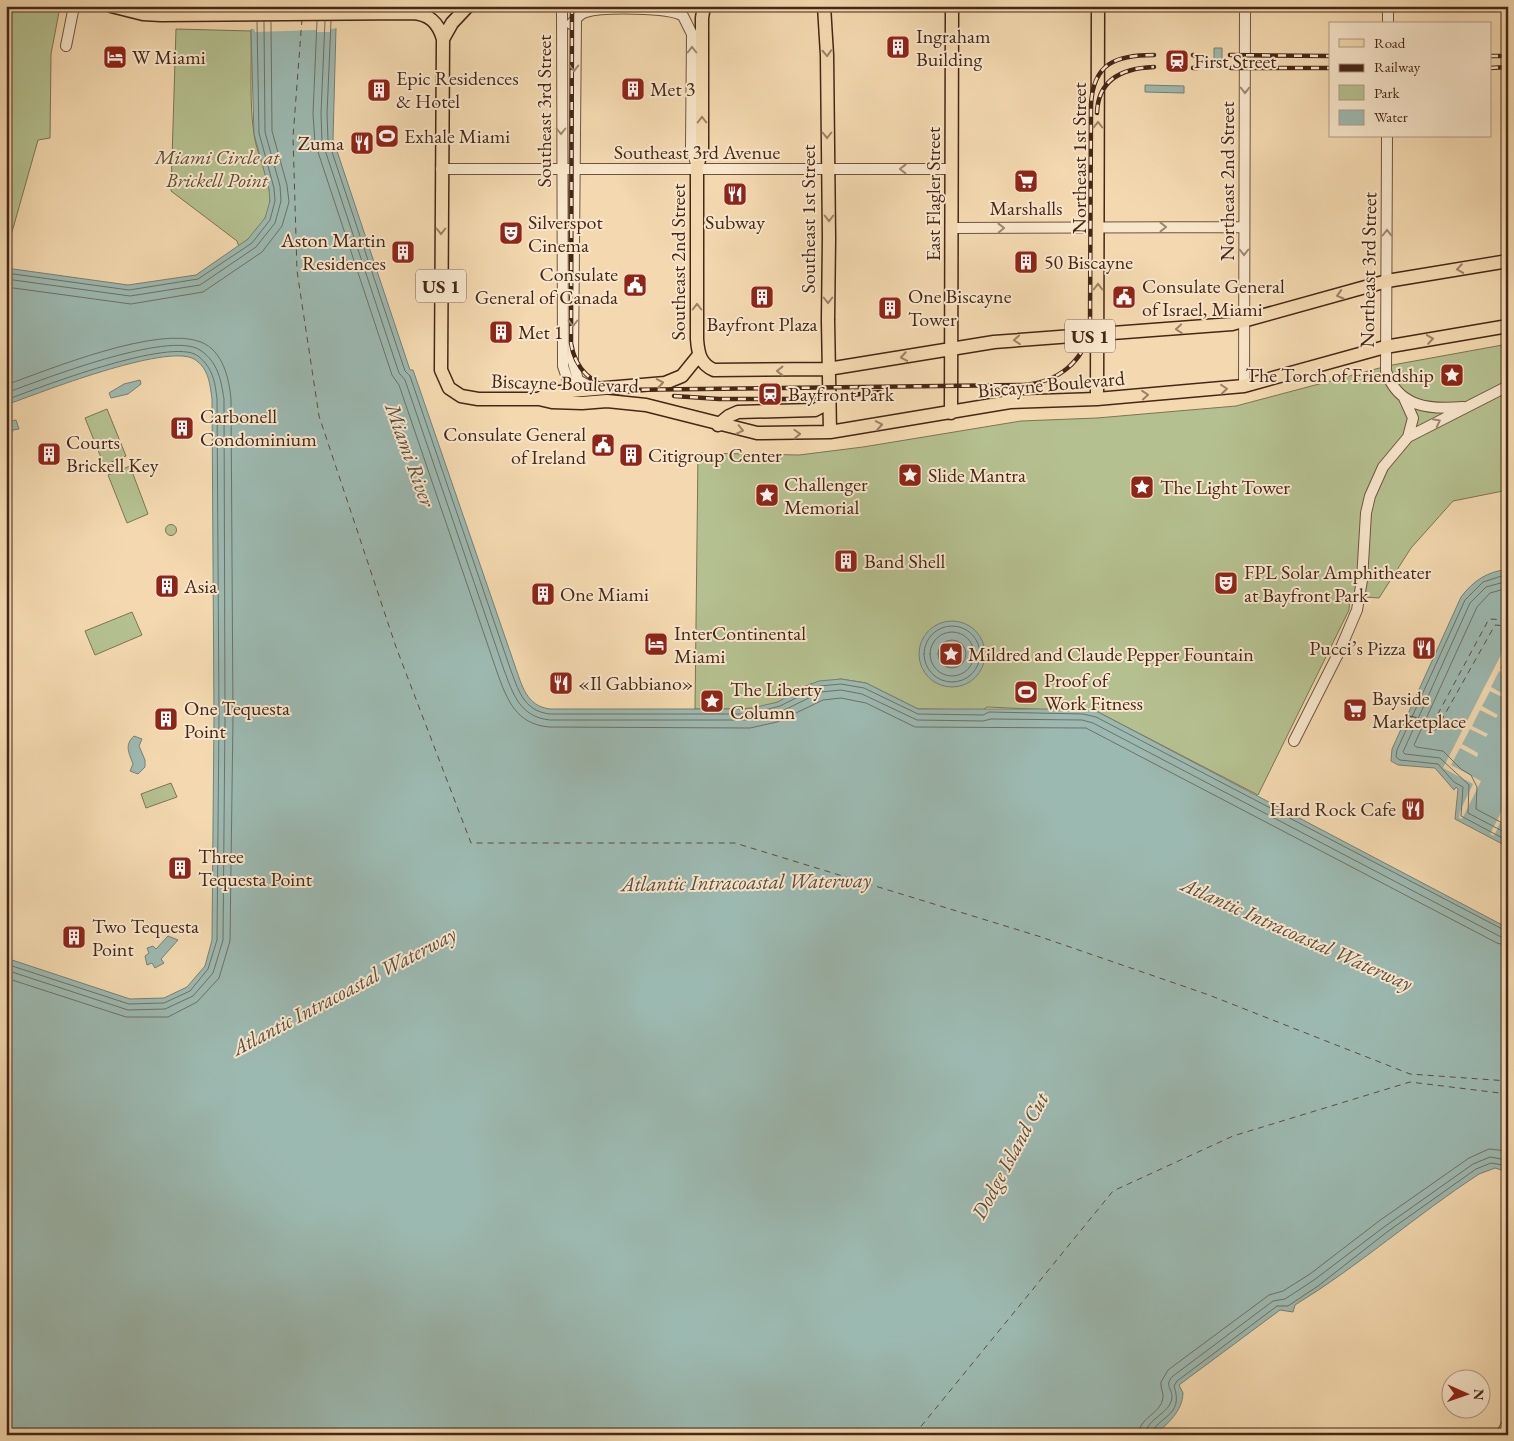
<svg xmlns="http://www.w3.org/2000/svg" width="1514" height="1441" viewBox="0 0 1514 1441" font-family="'EB Garamond',serif">
	<style>
		.green { fill: #b5c090; stroke: #7e7454 }
		.water { fill: #9cb9b1; stroke: #7a7f73 }
		.pier { fill: #f4d9b0 }
		.lines { fill: none; stroke-linecap: round; stroke-linejoin: round }
		.shore { stroke: #717064; stroke-width: 1 }
		.ferry { stroke: #5c4c3e; stroke-width: 1; stroke-dasharray: 6 5; stroke-linecap: butt }
		.minor-casing { stroke: #72543d; stroke-width: 12 }
		.major-casing { stroke: #462717; stroke-width: 15 }
		.minor { stroke: #f8e6cc; stroke-width: 10 }
		.major { stroke: #f4d9b0; stroke-width: 12 }
		.rail-casing { stroke: #462717; stroke-width: 4.5 }
		.rail { stroke: #f8e6cc; stroke-width: 2.5; stroke-dasharray: 8; stroke-linecap: butt }
		.oneway { stroke: #9f8672 }
		.oneway2 { stroke: #9d8064 }
		.labels { text-anchor: middle; stroke-width: 4; stroke-linejoin: round; paint-order: stroke }
		.shield { fill: #f8e6cc; stroke: #7b604d; stroke-width: 1 }
		.shield-label { font-size: 19px; font-weight: bold; fill: #462717 }
		.poi-label { font-size: 20px; fill: #462717; stroke: #f8e6cc; text-anchor: start }
		.street-label { font-size: 20px; fill: #462717; stroke: #f8e6cc }
		.park-label { font-size: 20px; font-style: italic; fill: #624d35; stroke: #f8e6cc }
		.water-label { font-size: 21px; font-style: italic; fill: #5c4c3e; stroke: #f8e6cc }
	</style>
	<rect width="100%" height="100%" fill="#f4d9b0"/>
	<filter id="stains"><feTurbulence type="fractalNoise" baseFrequency=".004" numOctaves="4"/><feColorMatrix values="0 0 0 0 .2 0 0 0 0 .09 0 0 0 0 .02 0 0 0 .5 -.17"/></filter>
	<radialGradient id="worn" r=".72"><stop offset=".6" stop-color="#630" stop-opacity="0"/><stop offset="1" stop-color="#630" stop-opacity=".3"/></radialGradient>
	<path class="green" d="M6,6H58L59,12L51,54L50,138L38,140L12,232L6,243Z
		M176,29L251,31C252,63 249,103 254,134C257,158 274,183 269,208C265,224 251,237 239,247L237,241L171,191Z
		M1508,344V490L1453,501L1411,548L1379,598L1350,596L1349,610L1258,795L1098,712L987,707L983,710L918,709L866,683L841,679L810,684L778,702L763,707L739,709H695L698,453L799,455L863,447L1021,421L1097,418L1236,406L1387,366Z
		M107,409L126,456L104,465L85,418Z
		M130,466L148,514L127,523L108,475Z
		M165.5 530a5.5 5.5 0 1 1 11 0a5.5 5.5 0 1 1-11 0Z
		M132,612L142,635L95,655L85,631Z
		M171,783L177,797L146,808L141,794Z"/>
	<path class="water" d="M255,6L336,28L333,139L410,370H413L515,666C522,685 526,706 550,709H748L778,702L801,688L819,681L841,679L866,683L918,709H1084L1098,712L1508,928V1172L1495,1168L1479,1174C1416,1215 1359,1266 1295,1305L1293,1312L1280,1310L1179,1385L1183,1393C1182,1412 1168,1423 1155,1435H6V958L130,999L164,998L187,987L205,966L212,940L214,717L212,399C210,385 209,368 194,359C166,343 39,393 6,405V268L128,285L196,275L248,239L265,218L270,201L269,189L254,134L251,31Z
		M1214,48H1222V66H1214Z
		M1145,85L1184,86V93L1145,92Z
		M140,380L141,384L128,394L111,398L109,393L124,384Z
		M16,420L19,429L13,430L11,435L6,437V422Z
		M1508,569V847L1455,819L1458,789L1456,787L1454,790L1435,768L1398,765L1391,761L1392,749L1461,597C1474,580 1487,572 1508,569Z
		M919 654a33 33 0 1 1 66 0a33 33 0 1 1-66 0Z
		M134,736L142,739L139,746L145,760V767L138,774L130,771L133,764C129,753 124,745 134,736Z
		M168,936L178,940L161,959L164,963L155,968L152,963L147,965L145,956L149,953L147,948L153,946L156,949Z"/>
	<path class="pier" d="M252,6H340L338,28L331,29V32H316V30L255,32L254,29H249Z
		M1505,647L1508,648V653L1500,668L1508,672V675L1499,671L1491,687L1507,696L1506,699L1490,691L1482,706L1498,715L1496,718L1480,710L1472,726L1488,734L1486,737L1470,729L1462,744L1478,753L1477,757L1460,748L1451,765L1481,781L1462,819L1459,818L1460,811L1473,784L1443,768Z
		M1508,799V809L1502,821L1508,824V827L1500,823L1494,836L1490,834Z"/>
	<g class="lines">
		<path class="shore" d="M317,21L313,114L315,143L392,375L399,385L497,672C507,700 516,724 549,727L750,728L777,722L823,700L841,698L866,703L915,727L1086,728L1497,943L1508,946
			M325,21L321,114L322,141L399,373L405,380L504,670C513,694 520,717 550,720H749L774,715L821,692L841,690L862,694L917,720L983,721L991,719L1082,720L1093,723L1501,937L1508,938
			M331,21L327,114L328,140L405,371L410,376L510,668C518,689 523,711 550,714H749L780,706L820,686L841,684L864,688L918,714L983,715L989,712L1083,714L1096,717L1508,932
			M6,273L129,290L198,279L252,243L270,220L275,201L274,188L259,133L257,22
			M6,279L130,296L200,285L256,247L275,223L281,201L280,186L265,132L264,22
			M6,287L131,304L203,292L262,252L282,226L289,202L287,185L272,131L271,22
			M6,385C50,369 158,325 201,342C223,351 229,378 231,399L233,717L230,941L219,978L197,1002L168,1017H126L6,978
			M6,393C41,380 169,330 200,350C218,362 221,380 224,399L225,717L223,940L213,973L193,996L165,1009L128,1010L6,970
			M6,400C38,388 172,336 198,356C213,368 215,382 217,399L219,717L217,940L208,969L190,991L164,1003L129,1004L6,964
			M1508,574L1483,582L1465,600L1397,750L1396,757L1400,760L1438,764L1454,782L1463,787L1461,816L1508,841
			M1508,581L1486,587L1470,603L1403,752L1405,754L1440,758L1469,785L1468,813L1508,834
			M1508,588L1490,593L1477,607L1414,745L1416,747L1443,751L1461,769L1471,775L1477,787L1476,809L1508,826
			M924 654a28 28 0 1 1 56 0a28 28 0 1 1-56 0Z
			M930 654a22 22 0 1 1 44 0a22 22 0 1 1-44 0Z
			M938 654a14 14 0 1 1 28 0a14 14 0 1 1-28 0Z
			M1138,1435C1139,1417 1161,1414 1163,1398C1164,1394 1160,1387 1161,1382L1168,1370L1269,1295L1283,1291L1310,1274L1379,1221L1469,1158L1489,1149L1508,1151
			M1145,1435C1146,1418 1171,1414 1172,1397C1172,1388 1164,1385 1173,1376L1273,1301L1285,1299L1314,1280L1384,1227L1473,1164L1490,1157L1508,1160
			M1152,1435C1155,1416 1185,1418 1174,1386L1177,1381L1277,1306H1288L1318,1286L1387,1232L1476,1169L1491,1163L1508,1166"/>
		<path class="ferry" d="M302,19L293,137L297,271L319,416L396,647L471,843H735L1038,936L1209,995L1410,1074L1508,1081
			M1406,714L1436,730L1495,625L1508,626
			M1411,716L1433,723L1489,619L1508,620
			M914,1435L1113,1191L1233,1136L1410,1082L1508,1094"/>
		<g class="minor-casing">
			<path id="minor" d="M562,6L563,366L568,381L579,390
				M576,20L573,362L578,380L594,389
				M571,24C576,19 580,13 586,12C602,7 670,7 683,16L692,34L691,147L697,167
				M1388,24V6
				M66,46L74,6
				M1387,136L1386,371C1398,407 1429,410 1463,407
				M441,169H952
				M952,228L1244,227
				M1244,386L1245,6
				M1404,398L1413,418L1408,437
				M1294,741L1339,652L1357,610L1362,580L1366,513L1370,496L1383,467L1408,437L1508,386
				M1501,1435L1508,1422"/>
		</g>
		<g class="major-casing">
			<path id="major" d="M111,6L143,14L161,15L412,13C429,14 438,22 443,39L441,370L449,388L461,396L478,399H539L552,402L582,403L607,401L646,405L757,433L830,432L1010,402L1097,399L1244,386L1385,347L1508,326
				M704,6L702,18V148L697,168V339C698,353 700,364 714,370L828,369L994,342L1232,324L1387,281L1508,261
				M824,6L827,55L829,238L828,320L830,432
				M443,39L452,23L468,6
				M539,399L548,393L665,383L682,376L699,355
				M1097,399L1098,6
				M951,413L952,6
				M718,425L729,416L738,412L815,410L828,403"/>
		</g>
		<use href="#minor" class="minor"/>
		<use href="#major" class="major"/>
		<g class="rail-casing">
			<path id="rail" d="M572,6L571,343C575,369 592,385 618,390L1024,385C1058,382 1084,362 1090,328L1091,105C1093,63 1116,55 1154,55
				M1193,55L1197,56
				M1230,55L1330,56
				M1490,56H1508
				M1193,68H1197
				M1231,68H1330
				M1490,68L1508,67
				M1097,113C1098,78 1124,68 1154,67
				M674,396L719,399H814L880,392"/>
		</g>
		<use href="#rail" class="rail"/>
	</g>
	<defs><path id="oneway-chevron" d="M-2-3.5L2.5 0L-2 3.5" fill="none" stroke-width="1.6" stroke-linecap="round" stroke-linejoin="round" transform="scale(1.25)"/></defs>
	<g class="oneway">
		<use href="#oneway-chevron" transform="translate(692 50) rotate(-90)"/>
		<use href="#oneway-chevron" transform="translate(574 68) rotate(90)"/>
		<use href="#oneway-chevron" transform="translate(1245 90) rotate(90)"/>
		<use href="#oneway-chevron" transform="translate(561 131) rotate(90)"/>
		<use href="#oneway-chevron" transform="translate(903 169) rotate(180)"/>
		<use href="#oneway-chevron" transform="translate(1163 227)"/>
		<use href="#oneway-chevron" transform="translate(1001 228) rotate(-1)"/>
		<use href="#oneway-chevron" transform="translate(1387 233) rotate(-90)"/>
		<use href="#oneway-chevron" transform="translate(1244 252) rotate(90)"/>
		<use href="#oneway-chevron" transform="translate(573 323) rotate(90)"/>
		<use href="#oneway-chevron" transform="translate(1437 422) rotate(-27)"/>
	</g>
	<g class="oneway2">
		<use href="#oneway-chevron" transform="translate(827 53) rotate(87)"/>
		<use href="#oneway-chevron" transform="translate(702 120) rotate(-90)"/>
		<use href="#oneway-chevron" transform="translate(1098 125) rotate(-90)"/>
		<use href="#oneway-chevron" transform="translate(827 135) rotate(90)"/>
		<use href="#oneway-chevron" transform="translate(829 218) rotate(90)"/>
		<use href="#oneway-chevron" transform="translate(441 231) rotate(90)"/>
		<use href="#oneway-chevron" transform="translate(1460 269) rotate(171)"/>
		<use href="#oneway-chevron" transform="translate(1098 287) rotate(-90)"/>
		<use href="#oneway-chevron" transform="translate(1340 295) rotate(164)"/>
		<use href="#oneway-chevron" transform="translate(828 300) rotate(90)"/>
		<use href="#oneway-chevron" transform="translate(697 307) rotate(-90)"/>
		<use href="#oneway-chevron" transform="translate(1179 329) rotate(175)"/>
		<use href="#oneway-chevron" transform="translate(1430 339) rotate(-9)"/>
		<use href="#oneway-chevron" transform="translate(1017 340) rotate(175)"/>
		<use href="#oneway-chevron" transform="translate(904 357) rotate(170)"/>
		<use href="#oneway-chevron" transform="translate(780 371) rotate(-180)"/>
		<use href="#oneway-chevron" transform="translate(660 383) rotate(-10)"/>
		<use href="#oneway-chevron" transform="translate(1224 389) rotate(-5)"/>
		<use href="#oneway-chevron" transform="translate(1145 395) rotate(-5)"/>
		<use href="#oneway-chevron" transform="translate(879 425) rotate(-10)"/>
		<use href="#oneway-chevron" transform="translate(740 430) rotate(13)"/>
		<use href="#oneway-chevron" transform="translate(797 434) rotate(-2)"/>
	</g>
	<defs>
		<g id="building-square" transform="scale(1.25)"><rect x="-9" y="-9" width="18" height="18" rx="4" fill="#8f2418" stroke="#f8e6cc"/><path d="M-4-6H4V6H1V3H-1V6H-4ZM-2.5-4.3h1.7v1.8h-1.7ZM.8-4.3h1.7v1.8H.8ZM-2.5-1h1.7V.8h-1.7ZM.8-1h1.7V.8H.8Z" fill="#fff"/></g>
		<g id="hotel-square" transform="scale(1.25)"><rect x="-9" y="-9" width="18" height="18" rx="4" fill="#8f2418" stroke="#f8e6cc"/><path d="M-6-4.5h1.5V1H6V5H4.5V3h-9V5H-6ZM-4 0a1.8 1.8 0 1 1 3.6 0ZM.5 0V-2.5h3Q6-2.5 6 0Z" fill="#fff"/></g>
		<g id="station-square" transform="scale(1.25)"><rect x="-9" y="-9" width="18" height="18" rx="4" fill="#8f2418" stroke="#f8e6cc"/><path d="M-3-6H3Q5-6 5-4V2Q5 4 3 4L4.5 6H3L1.5 4h-3L-3 6H-4.5L-3 4Q-5 4-5 2V-4Q-5-6-3-6ZM-3.5-4v3h7v-3ZM-3.5 1v1.5H-2V1ZM2 1v1.5H3.5V1Z" fill="#fff"/></g>
		<g id="stadium-square" transform="scale(1.25)"><rect x="-9" y="-9" width="18" height="18" rx="4" fill="#8f2418" stroke="#f8e6cc"/><path d="M0-5a6.5 5 0 1 0 0 10a6.5 5 0 1 0 0-10ZM-3.5-1.8h7v3.6h-7Z" fill="#fff"/></g>
		<g id="restaurant-square" transform="scale(1.25)"><rect x="-9" y="-9" width="18" height="18" rx="4" fill="#8f2418" stroke="#f8e6cc"/><path d="M-5-6h1v4h1v-4h1v4h1v-4h1v5L-1.5 .5V6h-2V.5L-5-1ZM5-6V6H3V1.5H1.5Q1.5-4 5-6Z" fill="#fff"/></g>
		<g id="supermarket-square" transform="scale(1.25)"><rect x="-9" y="-9" width="18" height="18" rx="4" fill="#8f2418" stroke="#f8e6cc"/><path d="M-6-5.5h2.5l.6 2H6L4.5 2H-2.5L-4.4-4H-6ZM-1.5 3.2a1.3 1.3 0 1 0 .1 0ZM3 3.2a1.3 1.3 0 1 0 .1 0Z" fill="#fff"/></g>
		<g id="theatre-square" transform="scale(1.25)"><rect x="-9" y="-9" width="18" height="18" rx="4" fill="#8f2418" stroke="#f8e6cc"/><path d="M-5-5.5Q0-4 5-5.5V0Q5 5 0 6Q-5 5-5 0ZM-3.3-2.5H-1v1.5H-3.3ZM1-2.5H3.3v1.5H1ZM-2.8 1Q0 5.5 2.8 1Z" fill="#fff"/></g>
		<g id="civic-square" transform="scale(1.25)"><rect x="-9" y="-9" width="18" height="18" rx="4" fill="#8f2418" stroke="#f8e6cc"/><path d="M-.6-6.5H3V-4.5H.6V-3L4-1V1h2V6H-6V1h2V-1L-.6-3ZM-1.2 2.5V6h2.4V2.5Z" fill="#fff"/></g>
		<g id="sight-square" transform="scale(1.25)"><rect x="-9" y="-9" width="18" height="18" rx="4" fill="#8f2418" stroke="#f8e6cc"/><path d="M0-6L1.8-2.2L6-1.7L2.9 1.2L3.7 5.4L0 3.3L-3.7 5.4L-2.9 1.2L-6-1.7L-1.8-2.2Z" fill="#fff"/></g>
	</defs>
	<g fill-rule="evenodd">
		<use href="#building-square" x="898" y="47"/>
		<use href="#hotel-square" x="115" y="57"/>
		<use href="#station-square" x="1177" y="61"/>
		<use href="#building-square" x="633" y="89"/>
		<use href="#building-square" x="379" y="90"/>
		<use href="#stadium-square" x="387" y="136"/>
		<use href="#restaurant-square" x="362" y="143"/>
		<use href="#supermarket-square" x="1026" y="181"/>
		<use href="#restaurant-square" x="735" y="194"/>
		<use href="#theatre-square" x="511" y="233"/>
		<use href="#building-square" x="403" y="252"/>
		<use href="#building-square" x="1026" y="262"/>
		<use href="#civic-square" x="635" y="285"/>
		<use href="#building-square" x="762" y="297"/>
		<use href="#civic-square" x="1124" y="297"/>
		<use href="#building-square" x="890" y="308"/>
		<use href="#building-square" x="501" y="332"/>
		<use href="#sight-square" x="1452" y="375"/>
		<use href="#station-square" x="770" y="394"/>
		<use href="#building-square" x="182" y="428"/>
		<use href="#civic-square" x="603" y="445"/>
		<use href="#building-square" x="49" y="454"/>
		<use href="#building-square" x="631" y="455"/>
		<use href="#sight-square" x="910" y="475"/>
		<use href="#sight-square" x="1142" y="487"/>
		<use href="#sight-square" x="767" y="495"/>
		<use href="#building-square" x="846" y="561"/>
		<use href="#theatre-square" x="1226" y="583"/>
		<use href="#building-square" x="167" y="586"/>
		<use href="#building-square" x="543" y="594"/>
		<use href="#hotel-square" x="656" y="644"/>
		<use href="#restaurant-square" x="1424" y="648"/>
		<use href="#sight-square" x="951" y="654"/>
		<use href="#restaurant-square" x="561" y="683"/>
		<use href="#stadium-square" x="1026" y="692"/>
		<use href="#sight-square" x="712" y="701"/>
		<use href="#supermarket-square" x="1355" y="710"/>
		<use href="#building-square" x="166" y="719"/>
		<use href="#restaurant-square" x="1413" y="809"/>
		<use href="#building-square" x="180" y="868"/>
		<use href="#building-square" x="74" y="937"/>
	</g>
	<g class="labels">
		<g class="shield">
			<rect x="416" y="269.5" width="50" height="33" rx="4"/>
			<rect x="1065" y="319.5" width="50" height="33" rx="4"/>
		</g>
		<g class="shield-label">
			<text x="441" y="293">US 1</text>
			<text x="1090" y="343">US 1</text>
		</g>
		<g class="poi-label">
			<text x="916" y="43">Ingraham<tspan x="916" dy="23">Building</tspan></text>
			<text x="132" y="64">W Miami</text>
			<text x="1194" y="68">First Street</text>
			<text x="396" y="85">Epic Residences<tspan x="396" dy="23">&amp; Hotel</tspan></text>
			<text x="650" y="96">Met 3</text>
			<text x="404" y="143">Exhale Miami</text>
			<text x="344" y="150" text-anchor="end">Zuma</text>
			<text x="1026" y="215" text-anchor="middle">Marshalls</text>
			<text x="528" y="229">Silverspot<tspan x="528" dy="23">Cinema</tspan></text>
			<text x="735" y="229" text-anchor="middle">Subway</text>
			<text x="386" y="247" text-anchor="end">Aston Martin<tspan x="386" dy="23">Residences</tspan></text>
			<text x="1044" y="269">50 Biscayne</text>
			<text x="618" y="281" text-anchor="end">Consulate<tspan x="618" dy="23">General of Canada</tspan></text>
			<text x="1142" y="293">Consulate General<tspan x="1142" dy="23">of Israel, Miami</tspan></text>
			<text x="908" y="303">One Biscayne<tspan x="908" dy="23">Tower</tspan></text>
			<text x="762" y="331" text-anchor="middle">Bayfront Plaza</text>
			<text x="518" y="339">Met 1</text>
			<text x="1434" y="382" text-anchor="end">The Torch of Friendship</text>
			<text x="788" y="401">Bayfront Park</text>
			<text x="200" y="423">Carbonell<tspan x="200" dy="23">Condominium</tspan></text>
			<text x="586" y="441" text-anchor="end">Consulate General<tspan x="586" dy="23">of Ireland</tspan></text>
			<text x="66" y="449">Courts<tspan x="66" dy="23">Brickell Key</tspan></text>
			<text x="648" y="462">Citigroup Center</text>
			<text x="928" y="482">Slide Mantra</text>
			<text x="784" y="491">Challenger<tspan x="784" dy="23">Memorial</tspan></text>
			<text x="1160" y="494">The Light Tower</text>
			<text x="864" y="568">Band Shell</text>
			<text x="1244" y="579">FPL Solar Amphitheater<tspan x="1244" dy="23">at Bayfront Park</tspan></text>
			<text x="184" y="593">Asia</text>
			<text x="560" y="601">One Miami</text>
			<text x="674" y="640">InterContinental<tspan x="674" dy="23">Miami</tspan></text>
			<text x="1406" y="655" text-anchor="end">Pucci’s Pizza</text>
			<text x="968" y="661">Mildred and Claude Pepper Fountain</text>
			<text x="1044" y="687">Proof of<tspan x="1044" dy="23">Work Fitness</tspan></text>
			<text x="578" y="690">«Il Gabbiano»</text>
			<text x="730" y="696">The Liberty<tspan x="730" dy="23">Column</tspan></text>
			<text x="1372" y="705">Bayside<tspan x="1372" dy="23">Marketplace</tspan></text>
			<text x="184" y="715">One Tequesta<tspan x="184" dy="23">Point</tspan></text>
			<text x="1396" y="816" text-anchor="end">Hard Rock Cafe</text>
			<text x="198" y="863">Three<tspan x="198" dy="23">Tequesta Point</tspan></text>
			<text x="92" y="933">Two Tequesta<tspan x="92" dy="23">Point</tspan></text>
		</g>
		<g class="street-label">
			<text transform="translate(544 111) rotate(-90)" y="7">Southeast 3rd Street</text>
			<text x="697" y="159">Southeast 3rd Avenue</text>
			<text transform="translate(1079 158) rotate(-90)" y="7">Northeast 1st Street</text>
			<text transform="translate(1227 181) rotate(-90)" y="7">Northeast 2nd Street</text>
			<text transform="translate(933 194) rotate(-90)" y="7">East Flagler Street</text>
			<text transform="translate(808 219) rotate(-90)" y="7">Southeast 1st Street</text>
			<text transform="translate(678 262) rotate(-90)" y="7">Southeast 2nd Street</text>
			<text transform="translate(1368 270) rotate(-89)" y="7">Northeast 3rd Street</text>
			<text transform="translate(565 383) rotate(2)" y="7">Biscayne Boulevard</text>
			<text transform="translate(1051 384) rotate(-5)" y="7">Biscayne Boulevard</text>
		</g>
		<g class="park-label">
			<text x="217" y="164">Miami Circle at<tspan x="217" dy="23">Brickell Point</tspan></text>
		</g>
		<g class="water-label">
			<text transform="translate(410 455) rotate(70)" y="7">Miami River</text>
			<text transform="translate(746 882) rotate(-1)" y="7">Atlantic Intracoastal Waterway</text>
			<text transform="translate(1297 934) rotate(24)" y="7">Atlantic Intracoastal Waterway</text>
			<text transform="translate(344 991) rotate(-28)" y="7">Atlantic Intracoastal Waterway</text>
			<text transform="translate(1010 1156) rotate(-62)" y="7">Dodge Island Cut</text>
		</g>
	</g>
	<rect width="1514" height="1441" fill="none" stroke="#f4d9b0" stroke-width="25"/>
	<rect x="8" y="8" width="1499" height="1426" fill="none" stroke="#462717" stroke-width="2.5"/>
	<rect x="12" y="12" width="1489" height="1416" fill="none" stroke="#462717"/>
	<rect x="1329" y="22" width="162" height="115" fill="#f8e6cc" stroke="#b19a84"/>
	<rect x="1339" y="39" width="25" height="8" fill="#f4d9b0" stroke="#b19a84"/>
	<text x="1374" y="48" font-size="15" fill="#462717">Road</text>
	<rect x="1339" y="64" width="25" height="8" fill="#462717" stroke="#b19a84"/>
	<text x="1374" y="72" font-size="15" fill="#462717">Railway</text>
	<rect x="1339" y="85" width="25" height="15" fill="#b5c090" stroke="#b19a84"/>
	<text x="1374" y="98" font-size="15" fill="#462717">Park</text>
	<rect x="1339" y="110" width="25" height="15" fill="#9cb9b1" stroke="#b19a84"/>
	<text x="1374" y="122" font-size="15" fill="#462717">Water</text>
	<g transform="translate(1466 1394) rotate(92)"><circle r="24" fill="#f8e6cc" stroke="#b19a84"/>
	<path d="M0-4L9 19L0 12L-9 19Z" fill="#8f2418"/>
	<text y="-8" font-size="14" font-weight="bold" text-anchor="middle" fill="#462717">N</text>
	</g>
	<rect width="100%" height="100%" filter="url(#stains)"/>
	<rect width="100%" height="100%" fill="url(#worn)"/>
</svg>
